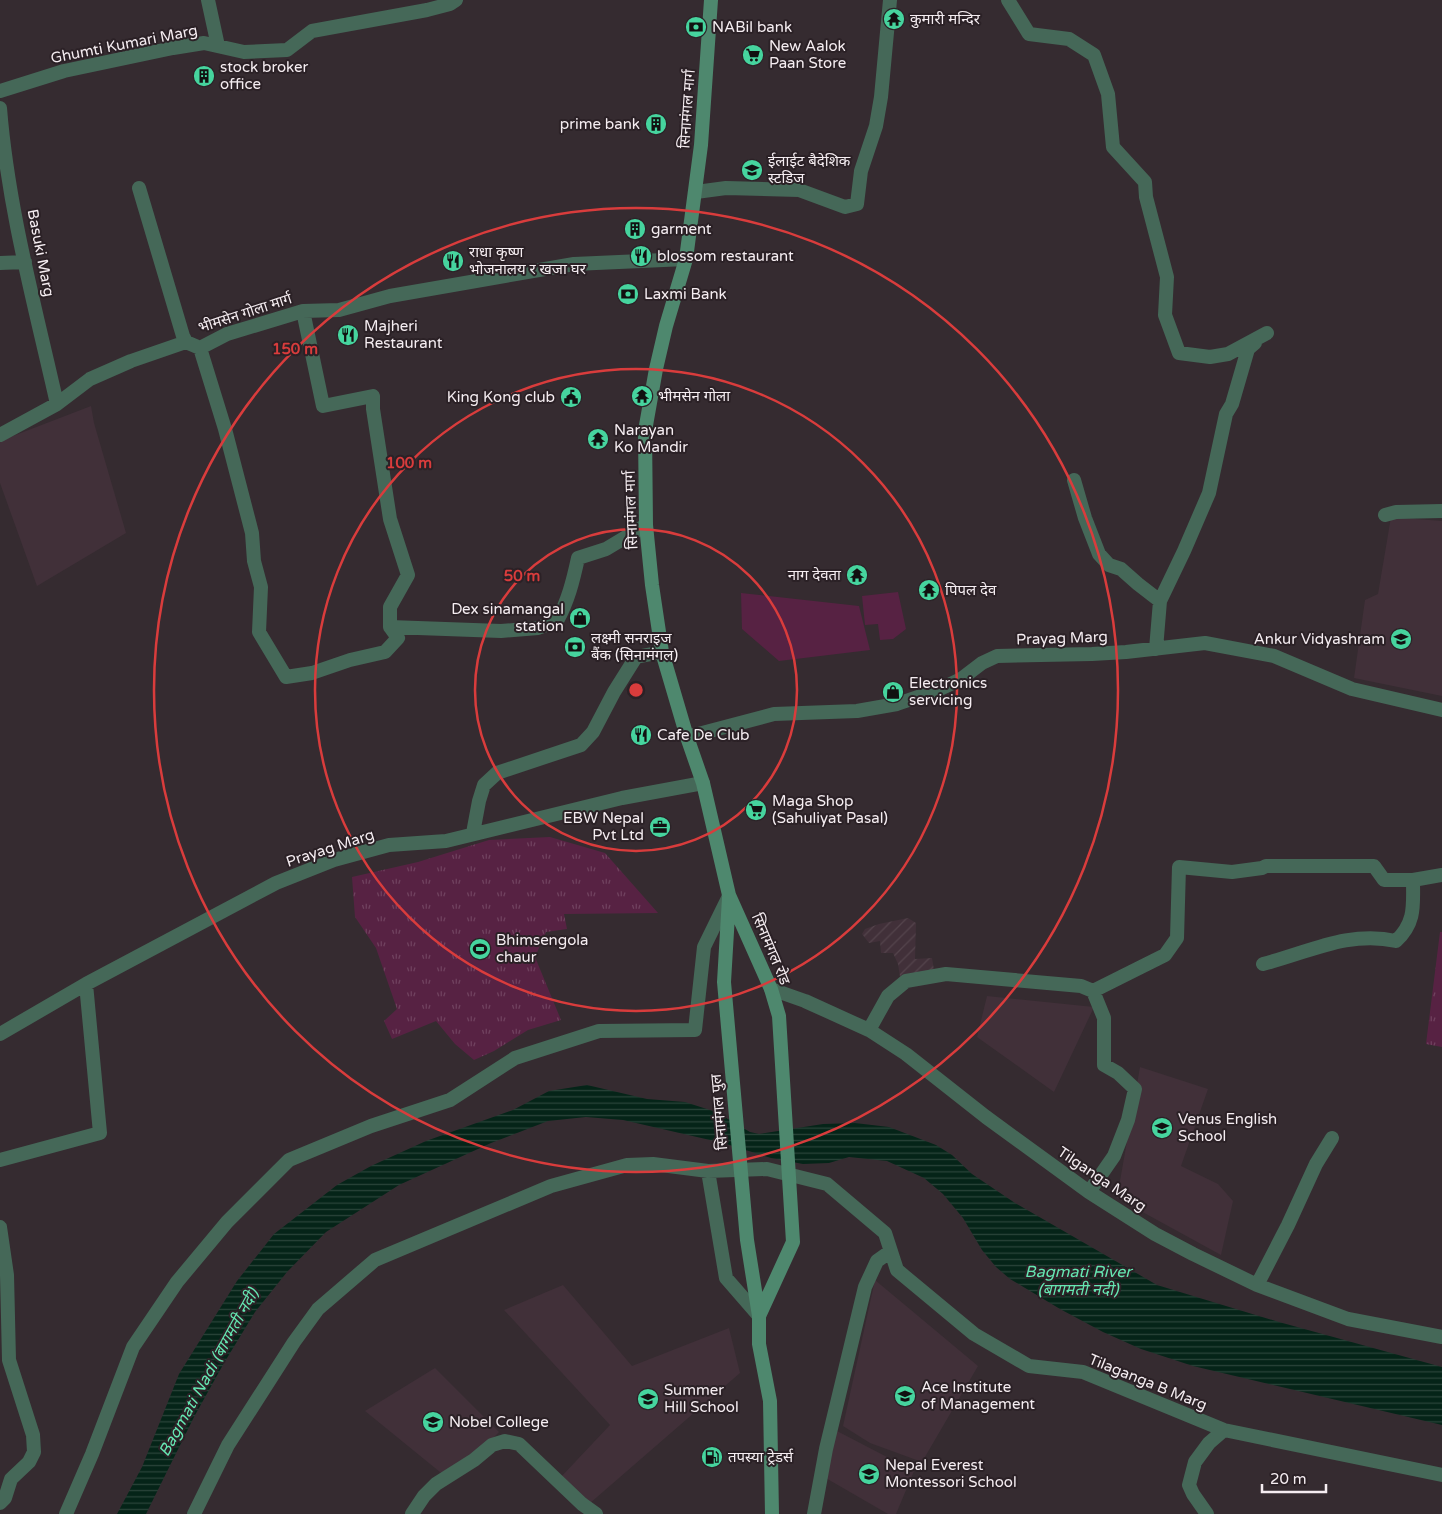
<svg xmlns="http://www.w3.org/2000/svg" width="1442" height="1514" viewBox="0 0 1442 1514" font-family="'Varela Round','Noto Sans Devanagari',sans-serif">
	<style>
		.built { fill: #413039 }
		.industrial { fill: url(#industrial-furrows) }
		.grass { fill: #572243 }
		.park { fill: url(#park-tufts) }
		.water { fill: url(#water-rules) }
		.lines { fill: none; stroke-linecap: round; stroke-linejoin: round }
		.minor { stroke: #456858; stroke-width: 14 }
		.secondary { stroke: #4e886e; stroke-width: 14 }
		.ring { fill: none; stroke: #d93c3c; stroke-width: 2.5 }
		.labels { text-anchor: middle; stroke-width: 4; stroke-linejoin: round; paint-order: stroke }
		.poi-label { font-size: 15px; fill: #f5edf1; stroke: #2b2126; text-anchor: start }
		.street-label { font-size: 15px; fill: #f5edf1; stroke: #2b2126 }
		.water-label { font-size: 16px; font-style: italic; fill: #65e7b2; stroke: #2b2126 }
		.centre { fill: #d93c3c; stroke: #2b2126; stroke-width: 2.5 }
		.ring-label { font-size: 15px; text-anchor: middle; font-weight: bold; fill: #d93c3c; stroke: #2b2126; stroke-width: 4; stroke-linejoin: round; paint-order: stroke }
	</style>
	<defs>
		<pattern id="industrial-furrows" width="10" height="10" patternUnits="userSpaceOnUse" patternTransform="scale(1.25)"><rect width="10" height="10" fill="#413039"/><path d="M-1 1l2-2M0 10L10 0M9 11l2-2" fill="none" stroke="#54444c"/></pattern>
		<pattern id="park-tufts" width="24" height="20" patternUnits="userSpaceOnUse" patternTransform="scale(1.25)"><rect width="24" height="20" fill="#572243"/><path d="M3 7l-1-3M5 7V3M7 7l1-3M15 17l-1-3M17 17v-4M19 17l1-3" fill="none" stroke="#70425f"/></pattern>
		<pattern id="water-rules" width="6" height="5" patternUnits="userSpaceOnUse" patternTransform="scale(1.25)"><rect width="6" height="5" fill="#052418"/><path d="M0 2.5h6" fill="none" stroke="#2a443a"/></pattern>
	</defs>
	<rect width="100%" height="100%" fill="#352b30"/>
	<path class="built" d="M91,406L94,423L126,533L37,586L0,483V441Z
		M1391,517L1442,521V696L1354,678L1365,600L1378,594Z
		M987,996L1094,1007L1054,1092L977,1037Z
		M1140,1067L1208,1089L1181,1166L1218,1184L1233,1201L1221,1255L1117,1198Z
		M875,1280L978,1366L922,1462L870,1443L843,1426Z
		M563,1285L632,1366L729,1328L740,1373L589,1504L560,1478L610,1425L504,1310Z
		M435,1368L499,1432L451,1481L365,1411Z
		M837,1431L914,1471L896,1514H888L824,1477Z"/>
	<path class="industrial" d="M908,918L916,923L915,959L932,958L935,976L901,983L898,964L893,953H881L880,941L869,943L862,934L865,929L879,924Z"/>
	<path class="grass" d="M898,592L906,629L893,639L880,640L878,624L865,625L862,596Z
		M741,593L859,606L870,650L779,661L742,629Z"/>
	<path class="park" d="M550,837L605,853L658,913L564,914L567,929L546,932L535,957L561,1020L528,1030L494,1051L474,1060L455,1044L436,1021L392,1039L384,1021L397,1009L376,948L355,917L352,877L418,862L489,840Z
		M1440,932H1442V1047L1426,1044Z"/>
	<path class="water" d="M587,1085L647,1099L685,1102L716,1112L750,1132L759,1134L823,1124L855,1123L889,1127L936,1145L952,1155L972,1174L1015,1203L1157,1285L1279,1322L1442,1367V1425L1193,1366L1141,1349L1103,1332L1060,1309L1010,1279L996,1267L982,1250L963,1218L943,1194L924,1178L887,1161L849,1157L829,1163L803,1164L771,1158L723,1143L623,1120L586,1117L548,1121L491,1143L399,1185L326,1232L287,1272L255,1312L224,1363L194,1417L146,1514H117L142,1467L179,1374L237,1281L274,1234L337,1185L371,1166L426,1141L513,1110L549,1091Z"/>
	<g class="lines">
		<path class="minor" d="M208,0L218,46
			M1008,0L1029,34L1069,39L1094,55L1108,94L1113,147L1145,182L1146,197L1167,277L1165,315L1179,353L1210,357L1228,354L1267,333
			M0,91L64,71L173,48L204,43L244,52L287,50L312,31L427,10L450,4L456,0
			M0,108C8,208 35,306 57,404
			M139,188L183,336L186,342
			M696,192L726,188L799,190L845,207L857,204L861,171L876,126L881,97L890,0
			M0,263L25,262
			M303,311L323,406L373,396V409L390,519L408,575L390,607V627
			M200,348L225,429L252,533L254,561L261,587L259,632L286,677L312,673L350,660L385,652L398,638L390,627L501,631L538,628L557,621C568,601 573,581 578,558L606,549L646,525
			M0,435L57,404L90,379L131,361L186,342L200,348L227,334L303,311L339,310L390,296L574,264L686,259
			M1074,480L1085,518L1099,554L1109,565L1121,569L1138,584L1160,601
			M1385,515L1396,512L1442,511
			M1156,649L1160,601L1184,551L1209,493L1226,414L1232,404L1248,349L1255,343
			M687,737L774,714L857,711L897,704L938,690L961,679L982,663L997,656L1092,654L1126,652L1205,643L1274,656L1352,689L1442,710
			M473,833L479,801L484,785L497,773L581,745L593,732L614,692L636,657L662,652
			M1263,964C1307,953 1349,930 1396,941C1416,922 1413,905 1413,880
			M771,989L805,1001L869,1030L906,1054L986,1117L1089,1192L1155,1234L1193,1254L1257,1285L1348,1319L1442,1337
			M869,1030L888,996L906,981L946,974L1081,986L1093,991L1165,955L1177,938L1179,867L1232,872L1262,868L1266,866H1374L1384,880H1413L1442,875
			M0,1034L86,984L276,883L334,860L389,845L446,841L622,798L703,783
			M0,1160L100,1133L86,984
			M708,1171L726,1278L759,1316
			M1089,1192L1114,1156L1128,1120L1135,1089L1118,1073L1104,1065V1018L1093,991
			M0,1227L7,1275L9,1360L33,1435L34,1452L29,1462L11,1479L5,1498L0,1503
			M1257,1285L1288,1225L1316,1164L1332,1138
			M66,1514L92,1454L133,1347L177,1282L227,1222L289,1160L371,1126L450,1100L515,1058L599,1031L695,1030L704,947L729,896
			M194,1514L228,1445L294,1342L318,1309L375,1260L551,1186L627,1165L653,1164L708,1171L767,1169L827,1184L885,1233L897,1270L974,1334L1029,1366L1083,1372L1224,1430L1442,1475
			M412,1514L424,1496L436,1484L474,1460L492,1445L505,1441L519,1444L582,1504L596,1514
			M814,1514L826,1449L865,1287L877,1261L891,1251
			M1207,1514L1193,1494L1189,1485L1195,1462L1209,1443L1224,1430"/>
		<path class="secondary" d="M711,0L701,145L686,259L666,326L656,369L645,431L646,525L652,585L662,652L687,737L703,783L729,895L771,989L779,1016L793,1242L759,1316
			M729,898L724,982L747,1240L759,1316V1344L770,1401L772,1514"/>
	</g>
	<g class="ring">
		<circle cx="636" cy="690" r="161"/>
		<circle cx="636" cy="690" r="321"/>
		<circle cx="636" cy="690" r="482"/>
	</g>
	<defs>
		<g id="temple-disc" transform="scale(1.125)"><circle r="9.5" fill="#46d49e" stroke="#2b2126"/><path d="M0-6L5-2H3V0L6.5 2.5H4V6H1.5V3h-3V6H-4V2.5H-6.5L-3 0V-2H-5Z" fill="#111"/></g>
		<g id="bank-disc" transform="scale(1.125)"><circle r="9.5" fill="#46d49e" stroke="#2b2126"/><path d="M-6-4H6V4H-6ZM0-2.3a2.3 2.3 0 1 0 0 4.6a2.3 2.3 0 1 0 0-4.6Z" fill="#111"/></g>
		<g id="supermarket-disc" transform="scale(1.125)"><circle r="9.5" fill="#46d49e" stroke="#2b2126"/><path d="M-6-5.5h2.5l.6 2H6L4.5 2H-2.5L-4.4-4H-6ZM-1.5 3.2a1.3 1.3 0 1 0 .1 0ZM3 3.2a1.3 1.3 0 1 0 .1 0Z" fill="#111"/></g>
		<g id="building-disc" transform="scale(1.125)"><circle r="9.5" fill="#46d49e" stroke="#2b2126"/><path d="M-4-6H4V6H1V3H-1V6H-4ZM-2.5-4.3h1.7v1.8h-1.7ZM.8-4.3h1.7v1.8H.8ZM-2.5-1h1.7V.8h-1.7ZM.8-1h1.7V.8H.8Z" fill="#111"/></g>
		<g id="school-disc" transform="scale(1.125)"><circle r="9.5" fill="#46d49e" stroke="#2b2126"/><path d="M0-5L7-2L0 1L-7-2ZM-4 1L0 2.5L4 1V4Q0 6-4 4Z" fill="#111"/></g>
		<g id="restaurant-disc" transform="scale(1.125)"><circle r="9.5" fill="#46d49e" stroke="#2b2126"/><path d="M-5-6h1v4h1v-4h1v4h1v-4h1v5L-1.5 .5V6h-2V.5L-5-1ZM5-6V6H3V1.5H1.5Q1.5-4 5-6Z" fill="#111"/></g>
		<g id="civic-disc" transform="scale(1.125)"><circle r="9.5" fill="#46d49e" stroke="#2b2126"/><path d="M-.6-6.5H3V-4.5H.6V-3L4-1V1h2V6H-6V1h2V-1L-.6-3ZM-1.2 2.5V6h2.4V2.5Z" fill="#111"/></g>
		<g id="shop-disc" transform="scale(1.125)"><circle r="9.5" fill="#46d49e" stroke="#2b2126"/><path d="M-5-2.5h2.3a2.7 3.5 0 0 1 5.4 0H5L5.5 6h-11ZM-1.5-2.5h3a1.5 2.3 0 0 0-3 0Z" fill="#111"/></g>
		<g id="office-disc" transform="scale(1.125)"><circle r="9.5" fill="#46d49e" stroke="#2b2126"/><path d="M-6-3h4V-5.5h4V-3h4V5H-6ZM-1-4.5V-3h2v-1.5ZM-6 0V1H6V0Z" fill="#111"/></g>
		<g id="stadium-disc" transform="scale(1.125)"><circle r="9.5" fill="#46d49e" stroke="#2b2126"/><path d="M0-5a6.5 5 0 1 0 0 10a6.5 5 0 1 0 0-10ZM-3.5-1.8h7v3.6h-7Z" fill="#111"/></g>
		<g id="university-disc" transform="scale(1.125)"><circle r="9.5" fill="#46d49e" stroke="#2b2126"/><path d="M0-5L7-2L0 1L-7-2ZM-4 1L0 2.5L4 1V4Q0 6-4 4Z" fill="#111"/></g>
		<g id="fuel-disc" transform="scale(1.125)"><circle r="9.5" fill="#46d49e" stroke="#2b2126"/><path d="M-5.5-6h7V0h2V4h1.3V-2.5L3-4.5l.8-.8L6-3V5H2.5V1h-1V6h-7ZM-4.2-4.7v3.2H.2V-4.7Z" fill="#111"/></g>
	</defs>
	<g fill-rule="evenodd">
		<use href="#temple-disc" x="894" y="19"/>
		<use href="#bank-disc" x="696" y="27"/>
		<use href="#supermarket-disc" x="753" y="55"/>
		<use href="#building-disc" x="204" y="76"/>
		<use href="#building-disc" x="656" y="124"/>
		<use href="#school-disc" x="752" y="170"/>
		<use href="#building-disc" x="635" y="229"/>
		<use href="#restaurant-disc" x="641" y="256"/>
		<use href="#restaurant-disc" x="453" y="261"/>
		<use href="#bank-disc" x="628" y="294"/>
		<use href="#restaurant-disc" x="348" y="335"/>
		<use href="#temple-disc" x="642" y="396"/>
		<use href="#civic-disc" x="571" y="397"/>
		<use href="#temple-disc" x="598" y="439"/>
		<use href="#temple-disc" x="857" y="575"/>
		<use href="#temple-disc" x="929" y="590"/>
		<use href="#shop-disc" x="580" y="618"/>
		<use href="#school-disc" x="1401" y="639"/>
		<use href="#bank-disc" x="575" y="647"/>
		<use href="#shop-disc" x="893" y="692"/>
		<use href="#restaurant-disc" x="641" y="735"/>
		<use href="#supermarket-disc" x="756" y="810"/>
		<use href="#office-disc" x="660" y="827"/>
		<use href="#stadium-disc" x="480" y="949"/>
		<use href="#school-disc" x="1162" y="1128"/>
		<use href="#university-disc" x="905" y="1396"/>
		<use href="#school-disc" x="648" y="1399"/>
		<use href="#university-disc" x="433" y="1422"/>
		<use href="#fuel-disc" x="712" y="1457"/>
		<use href="#school-disc" x="869" y="1474"/>
	</g>
	<g class="labels">
		<g class="poi-label">
			<text x="910" y="24">कुमारी मन्दिर</text>
			<text x="712" y="32">NABil bank</text>
			<text x="769" y="51">New Aalok<tspan x="769" dy="17">Paan Store</tspan></text>
			<text x="220" y="72">stock broker<tspan x="220" dy="17">office</tspan></text>
			<text x="640" y="129" text-anchor="end">prime bank</text>
			<text x="768" y="166">ईलाईट बैदेशिक<tspan x="768" dy="17">स्टडिज</tspan></text>
			<text x="651" y="234">garment</text>
			<text x="469" y="257">राधा कृष्ण<tspan x="469" dy="17">भोजनालय र खजा घर</tspan></text>
			<text x="657" y="261">blossom restaurant</text>
			<text x="644" y="299">Laxmi Bank</text>
			<text x="364" y="331">Majheri<tspan x="364" dy="17">Restaurant</tspan></text>
			<text x="658" y="401">भीमसेन गोला</text>
			<text x="555" y="402" text-anchor="end">King Kong club</text>
			<text x="614" y="435">Narayan<tspan x="614" dy="17">Ko Mandir</tspan></text>
			<text x="841" y="580" text-anchor="end">नाग देवता</text>
			<text x="945" y="595">पिपल देव</text>
			<text x="564" y="614" text-anchor="end">Dex sinamangal<tspan x="564" dy="17">station</tspan></text>
			<text x="591" y="643">लक्ष्मी सनराइज<tspan x="591" dy="17">बैंक (सिनामंगल)</tspan></text>
			<text x="1385" y="644" text-anchor="end">Ankur Vidyashram</text>
			<text x="909" y="688">Electronics<tspan x="909" dy="17">servicing</tspan></text>
			<text x="657" y="740">Cafe De Club</text>
			<text x="772" y="806">Maga Shop<tspan x="772" dy="17">(Sahuliyat Pasal)</tspan></text>
			<text x="644" y="823" text-anchor="end">EBW Nepal<tspan x="644" dy="17">Pvt Ltd</tspan></text>
			<text x="496" y="945">Bhimsengola<tspan x="496" dy="17">chaur</tspan></text>
			<text x="1178" y="1124">Venus English<tspan x="1178" dy="17">School</tspan></text>
			<text x="921" y="1392">Ace Institute<tspan x="921" dy="17">of Management</tspan></text>
			<text x="664" y="1395">Summer<tspan x="664" dy="17">Hill School</tspan></text>
			<text x="449" y="1427">Nobel College</text>
			<text x="728" y="1462">तपस्या ट्रेडर्स</text>
			<text x="885" y="1470">Nepal Everest<tspan x="885" dy="17">Montessori School</tspan></text>
		</g>
		<g class="street-label">
			<text transform="translate(124 44) rotate(-11)" y="5">Ghumti Kumari Marg</text>
			<text transform="translate(687 109) rotate(-86)" y="5">सिनामंगल मार्ग</text>
			<text transform="translate(41 253) rotate(79)" y="5">Basuki Marg</text>
			<text transform="translate(245 313) rotate(-18)" y="5">भीमसेन गोला मार्ग</text>
			<text transform="translate(631 510) rotate(-92)" y="5">सिनामंगल मार्ग</text>
			<text transform="translate(1062 638) rotate(-2)" y="5">Prayag Marg</text>
			<text transform="translate(330 848) rotate(-18)" y="5">Prayag Marg</text>
			<text transform="translate(771 949) rotate(67)" y="5">सिनामंगल रोड</text>
			<text transform="translate(719 1112) rotate(-95)" y="5">सिनामंगल पुल</text>
			<text transform="translate(1102 1179) rotate(34)" y="5">Tilganga Marg</text>
			<text transform="translate(1148 1382) rotate(22)" y="5">Tilaganga B Marg</text>
		</g>
		<g class="water-label">
			<text x="1078" y="1277">Bagmati River<tspan x="1078" dy="18">(बागमती नदी)</tspan></text>
			<text transform="translate(208 1372) rotate(-61)" y="6">Bagmati Nadi (बागमती नदी)</text>
		</g>
	</g>
	<circle cx="636" cy="690" r="8" class="centre"/>
	<g class="ring-label">
		<text x="295" y="354">150 m</text>
		<text x="409" y="468">100 m</text>
		<text x="522" y="581">50 m</text>
	</g>
	<path d="M1262 1484v8h64v-8" fill="none" stroke="#f5edf1" stroke-width="2.5"/>
	<text x="1270" y="1484" font-size="15" fill="#f5edf1" stroke="#2b2126" stroke-width="4" paint-order="stroke">20 m</text>
</svg>
